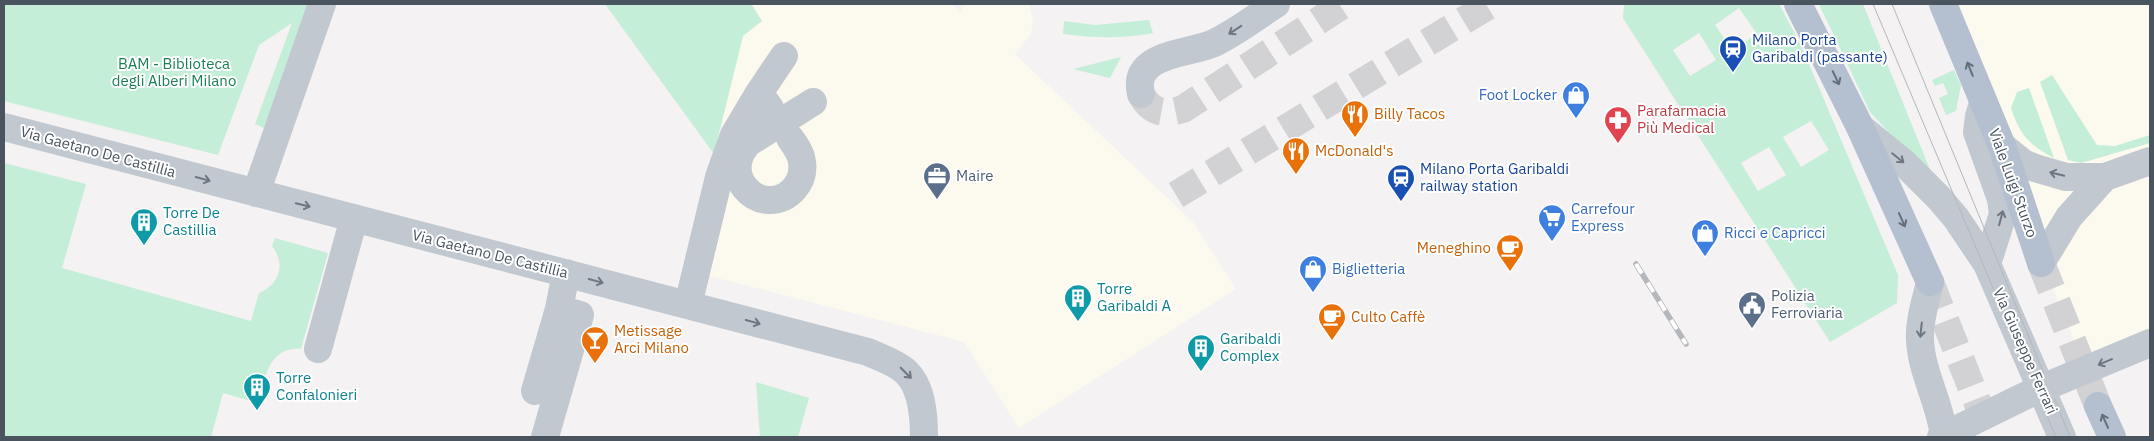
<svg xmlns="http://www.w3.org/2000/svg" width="2154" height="441" viewBox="0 0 2154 441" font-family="'IBM Plex Sans',sans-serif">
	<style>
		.commercial { fill: #fcf9ee }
		.green { fill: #c4eed8; fill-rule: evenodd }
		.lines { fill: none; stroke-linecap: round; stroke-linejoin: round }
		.minor-tunnel { stroke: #d2d2d5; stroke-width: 28; stroke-dasharray: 28 14; stroke-linecap: butt }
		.major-tunnel { stroke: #d2d2d5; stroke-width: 28; stroke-dasharray: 28 14; stroke-linecap: butt }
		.minor { stroke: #c1c8d0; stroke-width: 28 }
		.major { stroke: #b4bfcf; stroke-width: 28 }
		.tram { stroke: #b5b7bc; stroke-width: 1 }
		.rail-casing { stroke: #b5b7bc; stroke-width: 5.5 }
		.rail { stroke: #fff; stroke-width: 4; stroke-dasharray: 11; stroke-linecap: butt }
		.minor-bridge { stroke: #c1c8d0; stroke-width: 28 }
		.oneway { stroke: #6e7781 }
		.oneway2 { stroke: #646f7b }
		.labels { text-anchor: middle; stroke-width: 4; stroke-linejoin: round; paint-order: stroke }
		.transit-label { font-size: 15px; fill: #164399; stroke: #fff; text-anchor: start }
		.park-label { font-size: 15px; fill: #1c8056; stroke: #fff }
		.shop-label { font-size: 15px; fill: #366cbe; stroke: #fff; text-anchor: start }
		.health-label { font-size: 15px; fill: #be3a42; stroke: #fff; text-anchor: start }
		.food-label { font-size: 15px; fill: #c56008; stroke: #fff; text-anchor: start }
		.street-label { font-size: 15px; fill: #4a545f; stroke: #fff }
		.service-label { font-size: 15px; fill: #4e5e75; stroke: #fff; text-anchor: start }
		.culture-label { font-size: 15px; fill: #0d838f; stroke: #fff; text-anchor: start }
	</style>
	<rect width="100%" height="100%" fill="#f4f2f2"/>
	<path class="commercial" d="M754,4H951L960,12L965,4H1029L1033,19L1031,34L1015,54L1193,222L1236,289L1019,428L964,342L683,269L743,36L761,21L752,5Z
		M1945,4H2150V341L2085,368L2043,264Z"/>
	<path class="green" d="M4,4H321L307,15L264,128L255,124L292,23L259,45L218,155L4,101Z
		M605,4H751L752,5L762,21L743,36L714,154Z
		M1624,4H1779L1801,45L1898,275L1897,303L1830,342L1623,18ZM1739,8L1757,34L1732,50L1715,25ZM1699,33L1716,60L1690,76L1673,50ZM1811,121L1829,150L1801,167L1783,137ZM1769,147L1786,175L1758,191L1741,163Z
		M1819,4H1863L1935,182L1870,112Z
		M1149,20L1153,33C1121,39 1094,38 1063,34L1064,21L1095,25Z
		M1121,57L1110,78L1073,69Z
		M1954,70L1961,85L1956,111L1946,115L1939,98L1948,94L1943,83L1935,86L1932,80Z
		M2052,75L2097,145L2115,146L2150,135V143L2081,163L2068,160L2040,82Z
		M2029,88L2054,158C2029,145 2020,135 2011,108L2017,92Z
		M4,163L86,184L62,268L251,321L259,293C280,284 286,264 272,246L275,238L328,253L301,349C269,346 264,379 258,403L223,393L211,437H4Z
		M756,382L809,398L798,437H760Z"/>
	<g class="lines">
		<path class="minor-tunnel" d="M1141,94C1151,113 1164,115 1183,109L1344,4
			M1176,195L1491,4"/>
		<path class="major-tunnel" d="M2041,263L2098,406
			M1930,282L1991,437"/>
		<path class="minor" d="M1141,94C1131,52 1191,54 1214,43C1235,33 1256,17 1276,4
			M1983,103L1979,116L1977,132L2001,199L2003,214L1987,264
			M770,108L759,93L784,56
			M4,127L868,352C879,357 891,361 901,368C922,382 924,414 924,437
			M1860,127L1904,163L1939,198L1956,218L1987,264L2062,437
			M2002,146L2023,163L2035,168L2066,177H2105L2150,161
			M256,193L322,4
			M2041,263L2069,217L2105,177
			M1930,282C1926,300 1919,320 1920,339C1921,373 1941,404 1944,437
			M688,305L719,177L734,135L759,93
			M318,349L354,218
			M535,391L559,309
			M545,437L580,315L559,309L566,273"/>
		<path class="major" d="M1798,4L1860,127L1930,282
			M1943,4L2002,146L2041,263
			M2098,406L2112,437"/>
		<path class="tram" d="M1873,4L2056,437
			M1892,4L2070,437"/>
		<g class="rail-casing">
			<path id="rail" d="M1636,264L1686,344"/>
		</g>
		<use href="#rail" class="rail"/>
		<path class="minor-bridge" d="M790,138C795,145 801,153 802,162C805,182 789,201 768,200C750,199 735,181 738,163C739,155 743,149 748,143L813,102
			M1941,437L2037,390L2150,343"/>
	</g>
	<defs><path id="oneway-shaft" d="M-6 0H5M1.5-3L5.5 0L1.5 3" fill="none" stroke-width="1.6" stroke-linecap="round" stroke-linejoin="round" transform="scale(1.25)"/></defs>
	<g class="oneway">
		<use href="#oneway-shaft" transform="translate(1235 30) rotate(147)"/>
		<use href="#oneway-shaft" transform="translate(1898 158) rotate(39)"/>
		<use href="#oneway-shaft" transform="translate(2057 174) rotate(-166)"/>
		<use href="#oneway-shaft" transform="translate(203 179) rotate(15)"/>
		<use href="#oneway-shaft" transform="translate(303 205) rotate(14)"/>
		<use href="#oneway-shaft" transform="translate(2001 218) rotate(-75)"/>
		<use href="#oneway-shaft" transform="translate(596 281) rotate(15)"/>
		<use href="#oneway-shaft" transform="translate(753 322) rotate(15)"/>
		<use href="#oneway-shaft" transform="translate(1921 330) rotate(96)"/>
		<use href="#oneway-shaft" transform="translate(2105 362) rotate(157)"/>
		<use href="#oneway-shaft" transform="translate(906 373) rotate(45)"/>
	</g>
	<g class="oneway2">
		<use href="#oneway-shaft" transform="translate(1970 69) rotate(-112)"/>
		<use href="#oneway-shaft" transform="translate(1836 78) rotate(64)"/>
		<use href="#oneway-shaft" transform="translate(1902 220) rotate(66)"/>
		<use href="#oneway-shaft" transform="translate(2105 421) rotate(-114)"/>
	</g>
	<defs>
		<g id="station-pin" transform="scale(1.4375)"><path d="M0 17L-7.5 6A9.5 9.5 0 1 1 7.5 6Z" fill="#1a4fb4" stroke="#fff"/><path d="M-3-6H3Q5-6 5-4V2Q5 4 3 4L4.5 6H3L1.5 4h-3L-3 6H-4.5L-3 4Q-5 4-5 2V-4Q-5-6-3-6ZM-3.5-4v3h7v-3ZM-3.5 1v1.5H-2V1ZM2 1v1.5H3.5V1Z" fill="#fff"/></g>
		<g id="shop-pin" transform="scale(1.4375)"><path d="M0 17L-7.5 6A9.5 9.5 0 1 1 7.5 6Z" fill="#3f7fe0" stroke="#fff"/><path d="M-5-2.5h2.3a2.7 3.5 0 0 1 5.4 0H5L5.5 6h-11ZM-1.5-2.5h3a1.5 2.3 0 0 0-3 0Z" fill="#fff"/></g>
		<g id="restaurant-pin" transform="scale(1.4375)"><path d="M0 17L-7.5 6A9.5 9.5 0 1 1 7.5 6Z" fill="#e8710a" stroke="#fff"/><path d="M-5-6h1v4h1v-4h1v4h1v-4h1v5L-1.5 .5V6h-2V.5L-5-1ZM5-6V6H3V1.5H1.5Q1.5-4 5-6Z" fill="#fff"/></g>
		<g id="pharmacy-pin" transform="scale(1.4375)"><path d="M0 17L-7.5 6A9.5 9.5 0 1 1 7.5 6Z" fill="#e0444e" stroke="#fff"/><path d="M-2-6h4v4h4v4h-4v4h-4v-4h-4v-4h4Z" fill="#fff"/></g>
		<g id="office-pin" transform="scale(1.4375)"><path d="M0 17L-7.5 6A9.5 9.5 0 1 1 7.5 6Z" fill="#5c6f8a" stroke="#fff"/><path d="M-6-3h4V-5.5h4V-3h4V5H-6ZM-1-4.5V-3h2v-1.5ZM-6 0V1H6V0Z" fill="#fff"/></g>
		<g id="supermarket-pin" transform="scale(1.4375)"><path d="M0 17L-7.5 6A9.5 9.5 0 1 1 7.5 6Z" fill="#3f7fe0" stroke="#fff"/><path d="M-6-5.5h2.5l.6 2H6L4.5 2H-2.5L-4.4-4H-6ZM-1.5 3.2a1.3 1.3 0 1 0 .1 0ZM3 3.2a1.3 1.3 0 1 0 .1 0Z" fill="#fff"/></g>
		<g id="building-pin" transform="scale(1.4375)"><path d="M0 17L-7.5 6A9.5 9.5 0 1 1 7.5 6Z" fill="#0f9aa8" stroke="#fff"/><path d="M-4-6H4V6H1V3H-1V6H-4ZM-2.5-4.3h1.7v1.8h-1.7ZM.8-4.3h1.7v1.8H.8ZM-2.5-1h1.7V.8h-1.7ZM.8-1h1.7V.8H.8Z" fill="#fff"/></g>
		<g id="cafe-pin" transform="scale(1.4375)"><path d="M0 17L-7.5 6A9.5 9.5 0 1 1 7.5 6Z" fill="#e8710a" stroke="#fff"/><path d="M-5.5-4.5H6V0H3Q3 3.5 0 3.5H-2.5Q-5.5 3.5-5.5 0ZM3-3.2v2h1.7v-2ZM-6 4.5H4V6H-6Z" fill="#fff"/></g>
		<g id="civic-pin" transform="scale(1.4375)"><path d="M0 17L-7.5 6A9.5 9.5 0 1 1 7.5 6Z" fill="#5c6f8a" stroke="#fff"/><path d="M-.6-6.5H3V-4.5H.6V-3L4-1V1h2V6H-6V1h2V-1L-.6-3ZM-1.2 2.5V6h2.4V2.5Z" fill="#fff"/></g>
		<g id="bar-pin" transform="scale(1.4375)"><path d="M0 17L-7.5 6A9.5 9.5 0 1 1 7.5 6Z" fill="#e8710a" stroke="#fff"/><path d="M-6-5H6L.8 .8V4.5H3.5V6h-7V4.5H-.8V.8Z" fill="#fff"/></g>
	</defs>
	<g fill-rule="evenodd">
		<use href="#station-pin" x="1733" y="49"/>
		<use href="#shop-pin" x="1576" y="95"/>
		<use href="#restaurant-pin" x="1355" y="114"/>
		<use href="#pharmacy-pin" x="1618" y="120"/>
		<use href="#restaurant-pin" x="1296" y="151"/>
		<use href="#office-pin" x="937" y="176"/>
		<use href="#station-pin" x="1401" y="178"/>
		<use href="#supermarket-pin" x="1552" y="218"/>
		<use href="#building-pin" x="144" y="222"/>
		<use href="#shop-pin" x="1705" y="233"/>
		<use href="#cafe-pin" x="1510" y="248"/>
		<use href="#shop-pin" x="1313" y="269"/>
		<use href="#building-pin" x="1078" y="298"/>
		<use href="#civic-pin" x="1752" y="305"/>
		<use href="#cafe-pin" x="1332" y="317"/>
		<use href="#bar-pin" x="595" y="340"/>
		<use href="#building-pin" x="1201" y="348"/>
		<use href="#building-pin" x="257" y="387"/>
	</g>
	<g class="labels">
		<g class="transit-label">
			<text x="1752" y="45">Milano Porta<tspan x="1752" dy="17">Garibaldi (passante)</tspan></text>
			<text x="1420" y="174">Milano Porta Garibaldi<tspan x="1420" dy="17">railway station</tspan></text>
		</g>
		<g class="park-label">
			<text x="174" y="69">BAM - Biblioteca<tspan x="174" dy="17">degli Alberi Milano</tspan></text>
		</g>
		<g class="shop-label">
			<text x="1557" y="100" text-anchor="end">Foot Locker</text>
			<text x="1571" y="214">Carrefour<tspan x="1571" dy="17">Express</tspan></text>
			<text x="1724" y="238">Ricci e Capricci</text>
			<text x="1332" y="274">Biglietteria</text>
		</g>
		<g class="health-label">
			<text x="1637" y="116">Parafarmacia<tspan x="1637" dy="17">Più Medical</tspan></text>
		</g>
		<g class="food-label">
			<text x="1374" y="119">Billy Tacos</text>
			<text x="1315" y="156">McDonald's</text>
			<text x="1491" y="253" text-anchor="end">Meneghino</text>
			<text x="1351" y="322">Culto Caffè</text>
			<text x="614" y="336">Metissage<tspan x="614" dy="17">Arci Milano</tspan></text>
		</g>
		<g class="street-label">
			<text transform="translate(98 152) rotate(15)" y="5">Via Gaetano De Castillia</text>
			<text transform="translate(2013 183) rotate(70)" y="5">Viale Luigi Sturzo</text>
			<text transform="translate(490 254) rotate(14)" y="5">Via Gaetano De Castillia</text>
			<text transform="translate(2025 351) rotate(66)" y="5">Via Giuseppe Ferrari</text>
		</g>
		<g class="service-label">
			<text x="956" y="181">Maire</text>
			<text x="1771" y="301">Polizia<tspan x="1771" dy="17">Ferroviaria</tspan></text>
		</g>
		<g class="culture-label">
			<text x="163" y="218">Torre De<tspan x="163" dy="17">Castillia</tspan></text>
			<text x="1097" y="294">Torre<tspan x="1097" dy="17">Garibaldi A</tspan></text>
			<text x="1220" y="344">Garibaldi<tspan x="1220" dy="17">Complex</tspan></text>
			<text x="276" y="383">Torre<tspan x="276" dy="17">Confalonieri</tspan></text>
		</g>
	</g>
	<rect width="2154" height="441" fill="none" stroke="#4a545f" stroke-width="10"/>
</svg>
